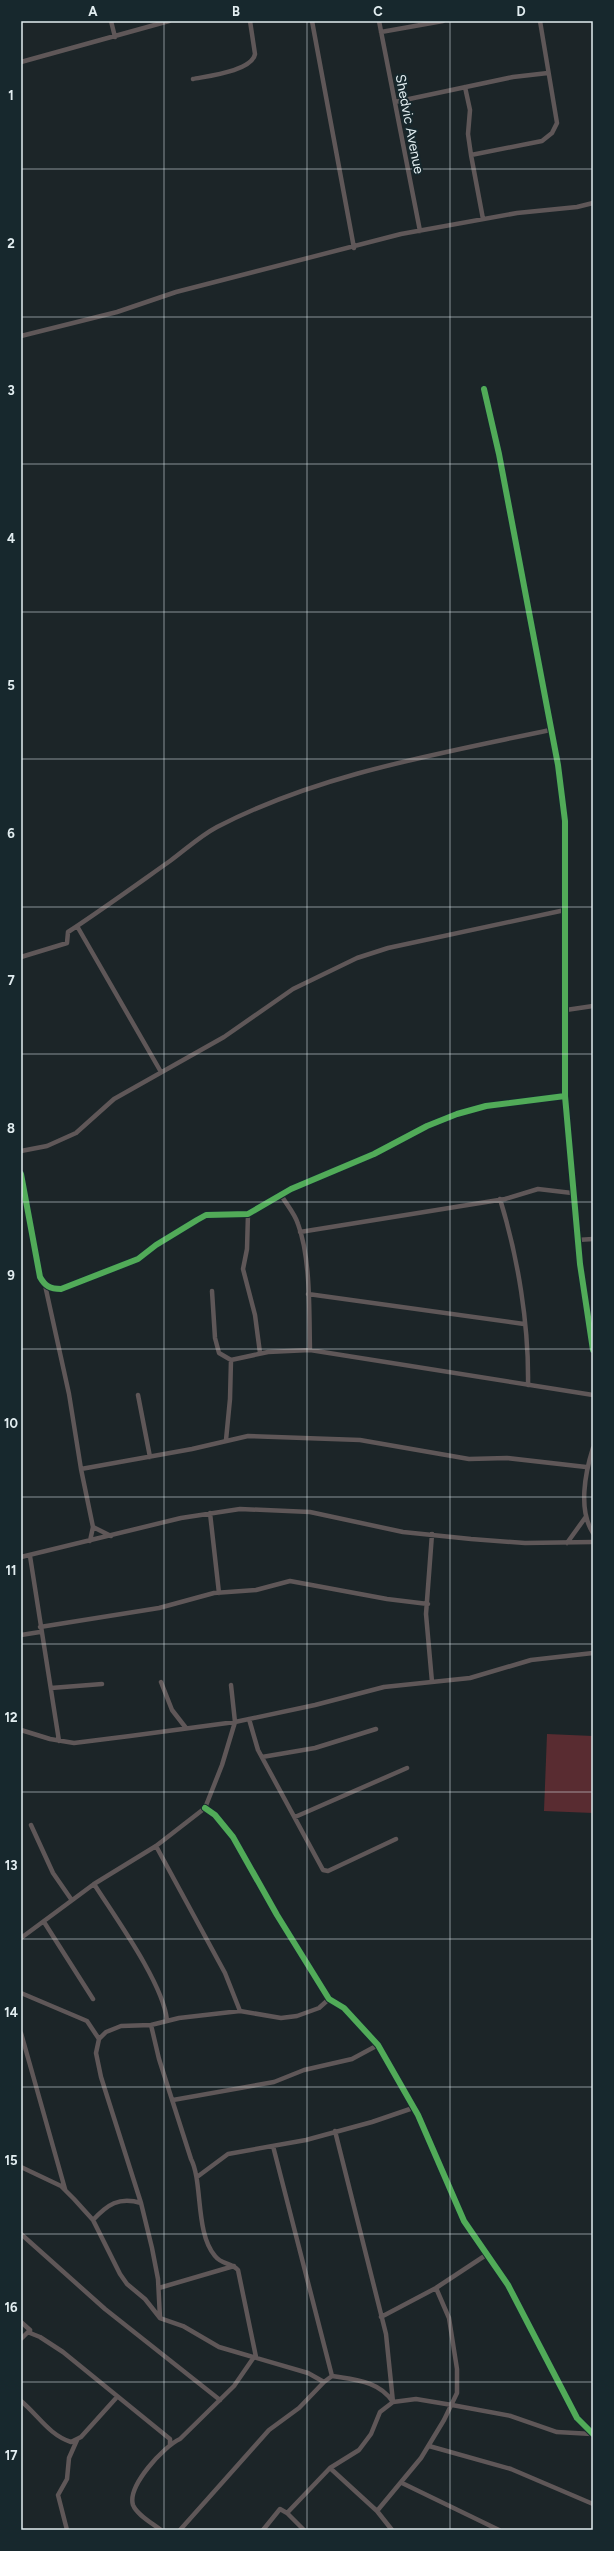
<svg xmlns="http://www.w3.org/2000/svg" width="614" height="2551" viewBox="0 0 614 2551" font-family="Figtree,sans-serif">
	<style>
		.green { fill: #592c31 }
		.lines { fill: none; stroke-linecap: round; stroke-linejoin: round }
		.minor { stroke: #5f5758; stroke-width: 4.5 }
		.cycleway-casing { stroke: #17282d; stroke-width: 8 }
		.cycleway { stroke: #51ab58; stroke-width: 6 }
		.grid { fill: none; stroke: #e2edf0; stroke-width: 1; stroke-opacity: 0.55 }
		.labels { text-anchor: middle; stroke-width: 4; stroke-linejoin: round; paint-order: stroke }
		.street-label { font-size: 14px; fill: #e2edf0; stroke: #17282d }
		.neatline { fill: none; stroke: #e2edf0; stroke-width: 1.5 }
		.grid-label { font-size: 13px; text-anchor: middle; font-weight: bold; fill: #e2edf0 }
	</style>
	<rect width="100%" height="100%" fill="#1c2528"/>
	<path class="green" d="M547,1734L593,1736V1813L544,1811Z"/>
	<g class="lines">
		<path class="minor" d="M111,21L115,37
			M312,21L354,248
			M379,21L420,231
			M381,32L443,21
			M21,62L169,21
			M193,79C208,76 252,71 255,54L250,21
			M465,87L470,110L468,134L471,155
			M395,102L513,77L548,73
			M483,219L471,155L542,141L552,133L557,123L540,21
			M21,336L117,312L176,292L401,234L517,213L577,207L593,203
			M484,389L499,454L558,765L565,821V1096L580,1264L593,1350
			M77,926L161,1072
			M21,957L67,943L68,932C103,909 136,885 170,861C185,850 200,836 217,827C319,774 438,754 550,730
			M566,1010L593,1006
			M21,1151L47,1146L76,1133L114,1099L224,1037L293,989L357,958L388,948L565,910
			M21,1174L40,1277C45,1286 50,1289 61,1289L138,1259L156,1245L197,1220L206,1215L248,1214L291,1189L374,1154L427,1126L457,1114L486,1106L565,1096
			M281,1195C287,1205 295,1214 298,1224C311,1259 309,1313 310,1350
			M500,1199C518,1257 529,1325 528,1385
			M248,1214L247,1249L243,1269L255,1315L260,1353
			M300,1232L505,1199L538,1189L572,1193
			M577,1240L593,1239
			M45,1285L69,1394L81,1469L93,1527L90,1541
			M212,1291L215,1338L219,1353L231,1360L268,1352L310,1350L593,1395
			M308,1294L524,1324
			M138,1395L150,1457
			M226,1440L230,1399L231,1360
			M593,1448C585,1473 578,1510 593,1533
			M81,1469L192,1449L248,1436L360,1440L469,1459L507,1458L586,1467
			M210,1513L219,1593
			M93,1527L111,1536
			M432,1534L426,1614L432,1682
			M567,1543L585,1518
			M30,1556L59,1741
			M21,1557L181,1518L240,1509L310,1512L403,1532L471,1539L525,1543L593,1542
			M40,1627L159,1608L214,1593L256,1590L290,1581L387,1599L428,1604
			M21,1635L40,1632
			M161,1682L172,1710L186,1728
			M51,1688L102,1684
			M249,1719L258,1750L323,1870L328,1871L396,1839
			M21,1730L50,1739L74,1743L130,1736L235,1722L315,1705L384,1687L470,1678L531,1660L593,1653
			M262,1757L315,1748L376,1729
			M205,1808L215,1815L233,1837L277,1915L329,1999L344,2008L378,2045L418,2115L464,2221L508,2285L577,2418L593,2434
			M295,1817L407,1768
			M31,1825L53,1873L71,1899
			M156,1846L225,1973L240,2011
			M94,1884C115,1917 163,1983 167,2020
			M44,1922L93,1999
			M21,1938L94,1884L156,1846L205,1808L222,1765L235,1722L231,1685
			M21,1993L87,2021L99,2039
			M151,2025L159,2059L191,2159C203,2182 195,2233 215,2256C221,2264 231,2263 238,2270L256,2357
			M21,2033L65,2189
			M173,2100L274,2082L304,2070L352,2059L378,2045
			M273,2146L332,2376
			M21,2167L61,2186L74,2199L93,2220L120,2274L127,2284L145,2299L160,2318L183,2326L219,2347L308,2373L324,2382L332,2376C356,2380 379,2381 393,2402L416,2399L452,2405L511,2416L557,2432L592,2434
			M197,2177L228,2154L306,2140L372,2122L413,2108
			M93,2220C107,2205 119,2196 141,2203
			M21,2234L105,2309L220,2400
			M159,2288L234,2266
			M381,2317L436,2288L486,2255
			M160,2318L158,2279L152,2248L141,2203L101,2077L96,2053L99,2039L106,2032L121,2026L151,2025L179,2018L240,2011L281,2018L297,2016L319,2008L329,1999
			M21,2322L30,2330
			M21,2339L30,2330V2333L40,2337L63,2352L170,2439V2444
			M21,2401C38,2415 49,2435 71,2442L81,2437L117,2397
			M429,2446L511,2469L593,2504
			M330,2468L377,2511L392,2530
			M402,2483L499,2530
			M377,2511L421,2458L444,2420L457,2393V2369L449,2318L436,2288
			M287,2513L304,2530
			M67,2530L58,2495L67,2479L69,2458L77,2440
			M161,2530C152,2523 137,2515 133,2505C127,2486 164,2446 180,2439L234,2386L254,2357
			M180,2530L269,2430L299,2408L324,2382
			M263,2530L280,2509L287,2513L330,2468L359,2450L371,2434L380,2412L393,2402L386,2334L335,2131"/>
		<g class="cycleway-casing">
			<path id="cycleway" d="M484,389L499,454L558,765L565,821V1096L580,1264L593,1350
				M21,1174L40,1277C45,1286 50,1289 61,1289L138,1259L156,1245L197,1220L206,1215L248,1214L291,1189L374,1154L427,1126L457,1114L486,1106L565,1096
				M205,1808L215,1815L233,1837L277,1915L329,1999L344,2008L378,2045L418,2115L464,2221L508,2285L577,2418L593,2434"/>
		</g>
		<use href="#cycleway" class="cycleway"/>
	</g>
	<path class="grid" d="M164,21V2530M307,21V2530M450,21V2530M21,169H593M21,317H593M21,464H593M21,612H593M21,759H593M21,907H593M21,1054H593M21,1202H593M21,1349H593M21,1497H593M21,1644H593M21,1792H593M21,1939H593M21,2087H593M21,2234H593M21,2382H593"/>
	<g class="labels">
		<g class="street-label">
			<text transform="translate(410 124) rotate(79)" y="5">Shedvic Avenue</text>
		</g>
	</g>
	<rect width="614" height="2551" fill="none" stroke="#17282d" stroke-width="44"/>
	<rect x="22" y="22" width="570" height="2507" class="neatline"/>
	<g class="grid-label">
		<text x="93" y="16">A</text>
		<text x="236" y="16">B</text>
		<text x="378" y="16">C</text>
		<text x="521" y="16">D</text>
		<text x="11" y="100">1</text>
		<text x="11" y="248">2</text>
		<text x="11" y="395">3</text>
		<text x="11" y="543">4</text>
		<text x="11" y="690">5</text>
		<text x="11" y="838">6</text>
		<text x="11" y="985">7</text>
		<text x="11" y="1133">8</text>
		<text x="11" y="1280">9</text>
		<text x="11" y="1428">10</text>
		<text x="11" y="1575">11</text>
		<text x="11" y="1722">12</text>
		<text x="11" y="1870">13</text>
		<text x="11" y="2017">14</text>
		<text x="11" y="2165">15</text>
		<text x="11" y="2312">16</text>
		<text x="11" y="2460">17</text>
	</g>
</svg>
